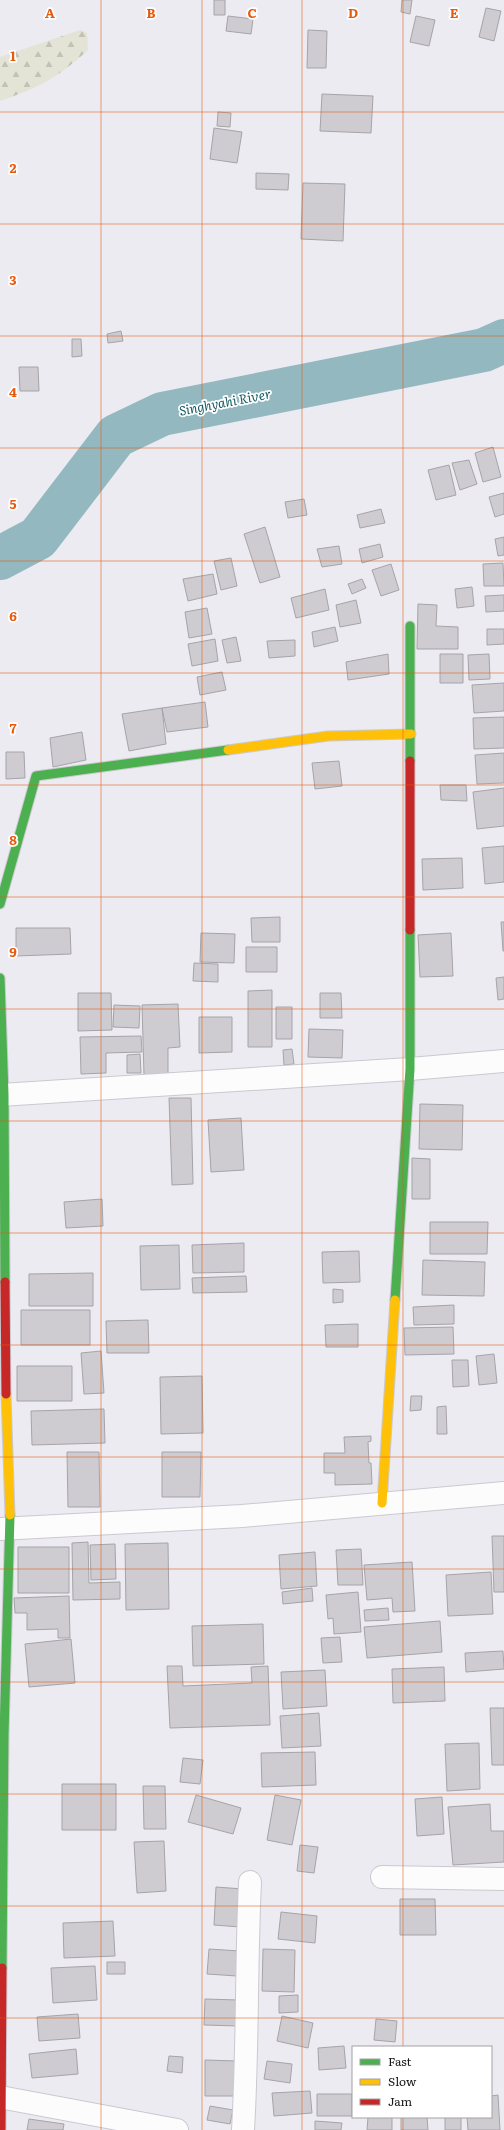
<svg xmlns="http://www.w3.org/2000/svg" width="504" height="2130" viewBox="0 0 504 2130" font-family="Literata,serif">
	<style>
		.forest { fill: url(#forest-firs) }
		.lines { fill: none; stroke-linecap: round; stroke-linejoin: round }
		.river { stroke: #94b8bf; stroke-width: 44 }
		.building { fill: #ceccd0; stroke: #a6a4a8 }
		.street-casing { stroke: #cbc9cf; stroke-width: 24 }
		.fast-casing { stroke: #cbc9cf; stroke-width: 11 }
		.slow-casing { stroke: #cbc9cf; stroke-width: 11 }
		.jam-casing { stroke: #cbc9cf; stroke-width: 11 }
		.street { stroke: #fcfcfd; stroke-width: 22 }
		.fast { stroke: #4caf50; stroke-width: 9 }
		.slow { stroke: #ffc107; stroke-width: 9 }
		.jam { stroke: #c62828; stroke-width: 9 }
		.grid { fill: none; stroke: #e8590c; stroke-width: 1; stroke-opacity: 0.55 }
		.labels { text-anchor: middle; stroke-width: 3.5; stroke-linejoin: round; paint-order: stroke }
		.water-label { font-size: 13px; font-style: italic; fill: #135b63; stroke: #fff }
		.grid-label { font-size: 13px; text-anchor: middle; font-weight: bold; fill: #e8590c; stroke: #fff; stroke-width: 3.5; stroke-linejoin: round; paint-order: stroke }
	</style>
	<defs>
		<pattern id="forest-firs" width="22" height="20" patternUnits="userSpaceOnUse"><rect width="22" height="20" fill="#e3e3d6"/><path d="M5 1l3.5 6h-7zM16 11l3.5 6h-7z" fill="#c2c2b7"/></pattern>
	</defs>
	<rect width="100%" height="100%" fill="#ecebf2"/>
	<path class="forest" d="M80,30L87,33L88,50C56,79 40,87 0,101V57Z"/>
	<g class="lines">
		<path class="river" d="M0,558L38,538L116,436L162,414L484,350L504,341"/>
	</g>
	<path class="building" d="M214,0H225V15H214Z
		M402,0H412L410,14L401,12Z
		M486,8L501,11L494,41L479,37Z
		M228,16L253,19L251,34L226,31Z
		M416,16L435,20L429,46L410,42Z
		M308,30L327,31L326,68H307Z
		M322,94L373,96L371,133L320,131Z
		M218,112L231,113L230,127L217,126Z
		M214,128L242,132L237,163L210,159Z
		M256,173L289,174L288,190L256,189Z
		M303,183L345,184L343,241L301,239Z
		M121,331L123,341L108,343L107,334Z
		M72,339H81L82,356L72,357Z
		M19,367H38L39,391H20Z
		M493,447L501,477L483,482L475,453Z
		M469,460L477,484L460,490L452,463Z
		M449,465L456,495L436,500L428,470Z
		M504,493V514L495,517L489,497Z
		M304,499L307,515L288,518L285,502Z
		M381,509L385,523L360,528L357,515Z
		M265,527L280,577L260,583L244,534Z
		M504,537V555L498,556L495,539Z
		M380,544L383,557L362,563L359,549Z
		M339,546L342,564L322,567L317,549Z
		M231,558L237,586L221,590L214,561Z
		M503,563L504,586H484L483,564Z
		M391,564L399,590L381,596L372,570Z
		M213,574L217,594L188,601L183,579Z
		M362,579L366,588L352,594L348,584Z
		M472,587L474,606L457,608L455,589Z
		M325,589L329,610L296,618L291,598Z
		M504,595V611L486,612L485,596Z
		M356,600L361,623L340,627L336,605Z
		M418,604L437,605L436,626L458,627V649H417Z
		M207,608L212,634L189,638L185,612Z
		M335,627L338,641L314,647L312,632Z
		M487,629H504V644L487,645Z
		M236,637L241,661L227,663L222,640Z
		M215,639L218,661L192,666L188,644Z
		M295,640V656L269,658L267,641Z
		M388,654L389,674L348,680L346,662Z
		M440,654H463V683H440Z
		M489,654L490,679L469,680L468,655Z
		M222,672L226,690L200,695L197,677Z
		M504,683V711L474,713L472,685Z
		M205,702L208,727L167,732L162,708Z
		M162,708L166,744L129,751L122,714Z
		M504,717V748L474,749L473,718Z
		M82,732L86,760L53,767L50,738Z
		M6,752H24L25,778L6,779Z
		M504,753V783L477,784L475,755Z
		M339,761L342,786L315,789L312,763Z
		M440,785H466L467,801L441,800Z
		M504,788V826L477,829L473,792Z
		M504,846V882L485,884L482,848Z
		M462,858L463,888L423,890L422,859Z
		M280,917V942H252L251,918Z
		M501,922H504V951H503Z
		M16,928H70L71,954L16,956Z
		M201,933L235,934L234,963L200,962Z
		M451,933L453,976L420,977L418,935Z
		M246,947H277V972H246Z
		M194,963L218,964V982L193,981Z
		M504,977V999L498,1000L496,978Z
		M272,990V1047H248V991Z
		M78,993H111L112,1030L78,1031Z
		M320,993H341L342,1018H320Z
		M178,1004L180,1047L168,1048V1075H144L142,1005Z
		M114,1005L140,1006L139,1028L113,1027Z
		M276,1007H292V1039H276Z
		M199,1017H232V1052L199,1053Z
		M309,1029L343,1030L342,1058L308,1057Z
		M141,1036L142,1052L106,1053V1073L81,1074L80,1037Z
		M292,1049L294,1064L284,1065L283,1050Z
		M140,1054L141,1073H127V1055Z
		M169,1098H191L193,1184L172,1185Z
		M420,1104L463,1105L462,1150L419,1149Z
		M241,1118L244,1170L211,1172L208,1120Z
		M412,1158L430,1159V1199H412Z
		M102,1199L103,1226L66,1228L64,1202Z
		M430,1222H488L487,1254H430Z
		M244,1243V1272L193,1273L192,1245Z
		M179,1245L180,1289L141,1290L140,1246Z
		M359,1251L360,1282L323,1283L322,1252Z
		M423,1260L485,1262L484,1296L422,1295Z
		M93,1273V1306H29V1274Z
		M246,1276L247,1292L193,1293L192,1278Z
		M333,1289L343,1290V1302L333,1303Z
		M454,1305V1324L414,1325L413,1307Z
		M21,1310H90V1345H21Z
		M148,1320L149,1353H107L106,1321Z
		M358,1324V1347H326L325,1325Z
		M453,1327L454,1354L405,1355L404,1328Z
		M101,1351L104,1393L84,1394L81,1353Z
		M494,1354L497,1383L479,1385L476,1356Z
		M452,1360H468L469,1386L453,1387Z
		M17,1366H72V1401H17Z
		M202,1376L203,1433L161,1434L160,1377Z
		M411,1396H422L421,1410L410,1411Z
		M446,1406L447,1434H437V1407Z
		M104,1409L105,1443L32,1445L31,1411Z
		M371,1436V1441L368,1442L369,1463H371L372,1484L335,1485V1473H324V1453H345L344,1437Z
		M67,1452H99L100,1507H68Z
		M162,1452H201L200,1497H162Z
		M492,1536H504V1592H494Z
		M88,1542L89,1583L120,1582V1599L73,1600L72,1543Z
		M168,1543L169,1609L126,1610L125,1544Z
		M115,1544L116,1579L91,1580L90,1545Z
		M18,1547H69V1593H18Z
		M361,1549L363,1585H338L336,1550Z
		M315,1552L317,1586L281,1589L279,1555Z
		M412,1562L415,1611L393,1612L392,1598L367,1600L364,1565Z
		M491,1572L493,1614L448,1616L446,1575Z
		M312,1588L313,1601L283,1604L282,1592Z
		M358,1592L361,1632L334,1634L333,1618L328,1619L326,1595Z
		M69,1596L70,1638H58V1629L27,1630V1613H15L14,1598Z
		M388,1608L389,1620L365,1621L364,1610Z
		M440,1621L442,1652L367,1658L364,1627Z
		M263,1624L264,1664L193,1666L192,1626Z
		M340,1637L342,1662L323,1663L321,1638Z
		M71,1639L75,1683L29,1687L25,1644Z
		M503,1651L504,1669L466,1672L465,1653Z
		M167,1666H182L183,1686L252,1683L251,1667L268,1666L270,1725L170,1728Z
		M444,1667L445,1701L393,1703L392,1669Z
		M325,1670L327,1706L283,1709L281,1672Z
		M490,1708H504V1765H492Z
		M319,1713L321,1746L282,1748L280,1716Z
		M479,1743L480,1789L447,1791L445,1744Z
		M315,1752L316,1785L262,1787L261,1753Z
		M183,1758L203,1760L200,1784L180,1782Z
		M62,1784H116V1830H62Z
		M143,1786H165L166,1829H144Z
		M196,1795L241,1808L233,1834L188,1822Z
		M275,1795L301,1800L292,1845L267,1840Z
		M442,1797L444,1834L417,1836L415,1799Z
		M490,1804L491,1831H504V1862L453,1865L448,1807Z
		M164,1841L166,1891L137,1893L134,1842Z
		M300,1845L318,1847L314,1873L297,1871Z
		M216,1887L243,1889L240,1927L214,1925Z
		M400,1899H435L436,1935H400Z
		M281,1912L317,1916L315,1943L278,1939Z
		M113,1921L115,1956L64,1958L63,1923Z
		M209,1949L240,1951L237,1976L207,1974Z
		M263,1949L295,1950L294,1992L262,1991Z
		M107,1962H125V1974H107Z
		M95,1966L97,2000L53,2003L51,1968Z
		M298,1995V2012L279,2013V1996Z
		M205,1999L238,2000V2026L204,2025Z
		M78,2014L80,2038L39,2041L37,2017Z
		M282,2016L313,2023L308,2048L277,2041Z
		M376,2019L397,2021L395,2042L374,2040Z
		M344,2046L346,2068L319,2070L318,2048Z
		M76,2049L78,2074L32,2078L29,2054Z
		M169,2056L183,2057L182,2073L167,2071Z
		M205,2060L237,2061L236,2096H205Z
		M267,2061L292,2064L290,2083L264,2079Z
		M310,2091L312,2113L274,2116L272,2093Z
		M317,2094H352V2116H317Z
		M498,2095L500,2130H468L467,2117H491V2096Z
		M210,2106L233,2110L230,2124L207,2120Z
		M368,2117H392V2130H367Z
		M401,2117H427L428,2130H401Z
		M445,2117H461V2130H445Z
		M29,2119L64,2124L63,2130H27Z
		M315,2121L342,2123L341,2130H315Z"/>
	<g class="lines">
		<g class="street-casing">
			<path id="street" d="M0,1095L410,1069L504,1061
				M0,1529L242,1516L504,1493
				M382,1877L504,1879
				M0,2097L177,2130
				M243,2130C248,2047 246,1964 250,1882"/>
		</g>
		<g class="fast-casing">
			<path id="fast" d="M410,626V761
				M0,904L36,776L228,750
				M0,978L4,1095L5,1282
				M395,1300L410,1069V930
				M2,1968L4,1735L10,1515"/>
		</g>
		<g class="slow-casing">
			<path id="slow" d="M228,750L328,736L411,734
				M6,1394L10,1515
				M382,1503L395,1300"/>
		</g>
		<g class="jam-casing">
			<path id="jam" d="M410,761V930
				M5,1282L6,1394
				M1,2130L2,1968"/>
		</g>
		<use href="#street" class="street"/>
		<use href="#fast" class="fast"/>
		<use href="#slow" class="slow"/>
		<use href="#jam" class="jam"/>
	</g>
	<path class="grid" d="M101,0V2130M202,0V2130M302,0V2130M403,0V2047M0,112H504M0,224H504M0,336H504M0,448H504M0,561H504M0,673H504M0,785H504M0,897H504M0,1009H504M0,1121H504M0,1233H504M0,1345H504M0,1457H504M0,1569H504M0,1682H504M0,1794H504M0,1906H504M0,2018H504M403,2117V2130"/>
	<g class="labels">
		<g class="water-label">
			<text transform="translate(225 402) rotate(-11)" y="5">Singhyahi River</text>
		</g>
	</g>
	<g class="grid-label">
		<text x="50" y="18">A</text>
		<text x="151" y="18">B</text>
		<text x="252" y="18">C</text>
		<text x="353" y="18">D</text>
		<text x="454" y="18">E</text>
		<text x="13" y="61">1</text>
		<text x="13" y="173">2</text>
		<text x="13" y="285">3</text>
		<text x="13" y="397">4</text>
		<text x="13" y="509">5</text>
		<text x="13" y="621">6</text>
		<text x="13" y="733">7</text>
		<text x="13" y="845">8</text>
		<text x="13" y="957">9</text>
	</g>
	<rect x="352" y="2046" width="140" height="72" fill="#ffffff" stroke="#a3a2a4"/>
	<rect x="360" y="2059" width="20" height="6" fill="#4caf50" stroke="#a3a2a4"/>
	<text x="388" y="2066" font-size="12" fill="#18171b">Fast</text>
	<rect x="360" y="2079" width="20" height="6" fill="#ffc107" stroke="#a3a2a4"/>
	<text x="388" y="2086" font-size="12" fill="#18171b">Slow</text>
	<rect x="360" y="2099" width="20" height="6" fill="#c62828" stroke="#a3a2a4"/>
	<text x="388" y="2106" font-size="12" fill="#18171b">Jam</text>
</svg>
